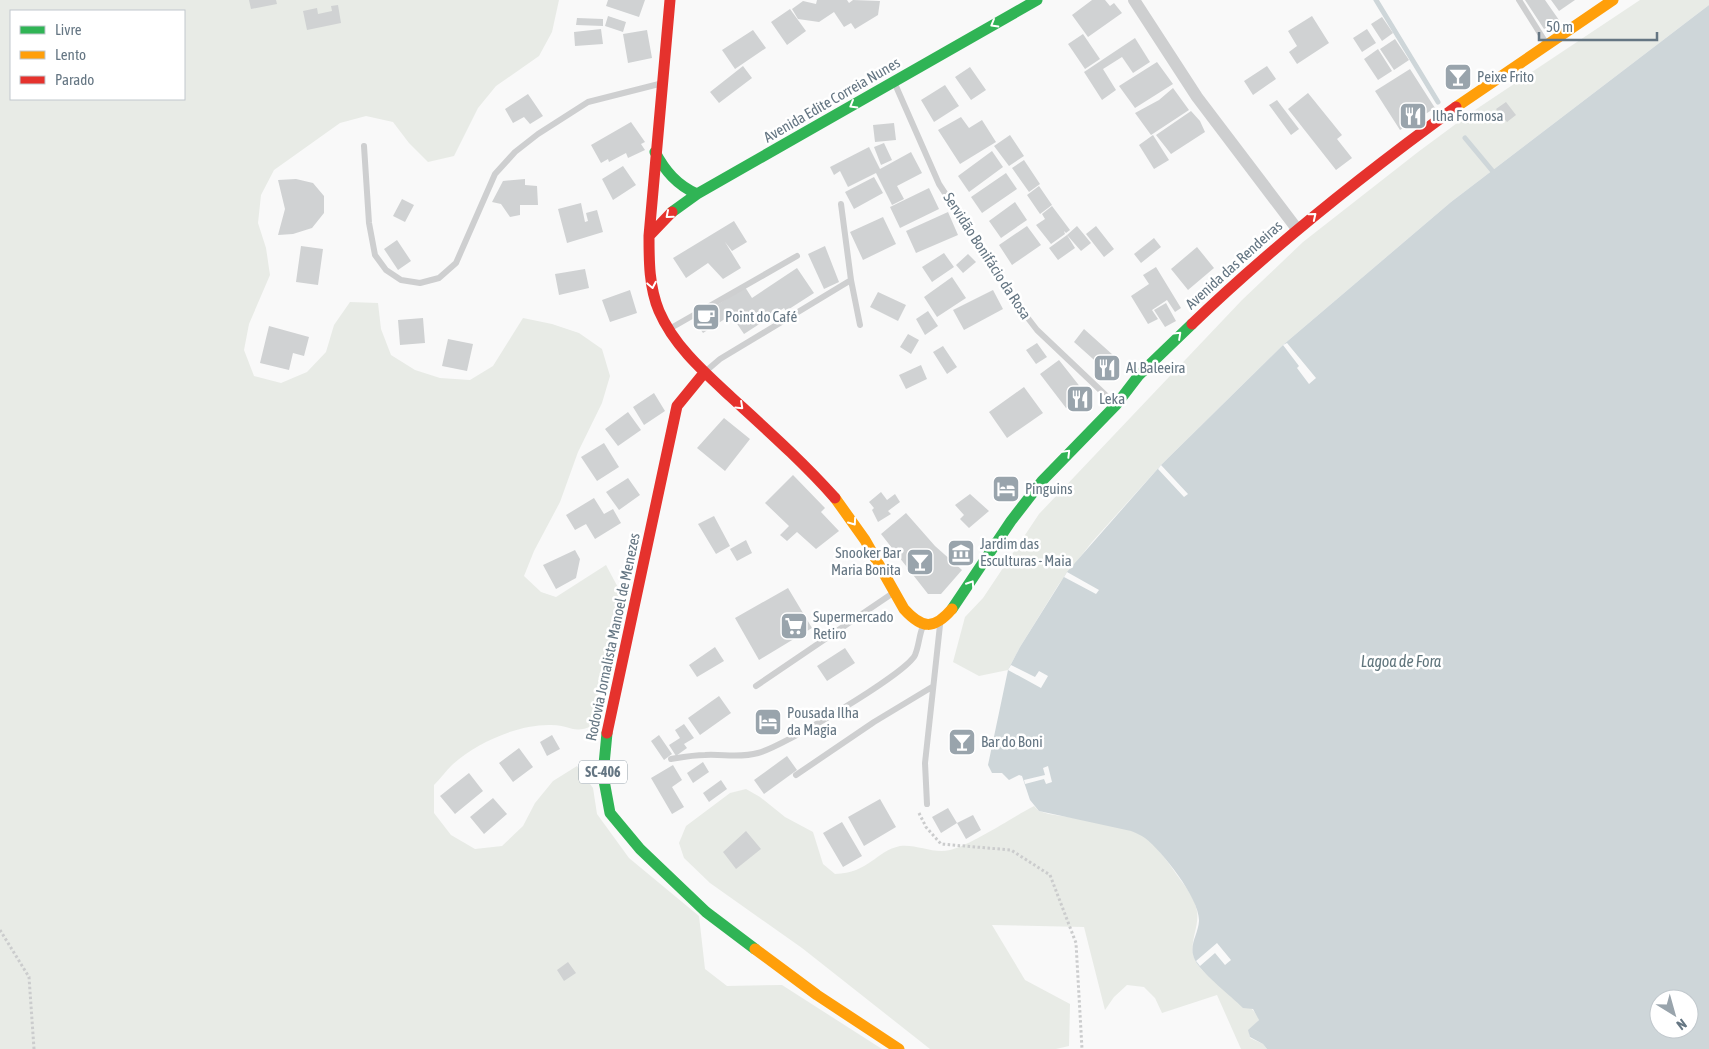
<svg xmlns="http://www.w3.org/2000/svg" width="1709" height="1049" viewBox="0 0 1709 1049" font-family="'Asap Condensed',sans-serif">
	<style>
		.green { fill: #e8ebe6; fill-rule: evenodd }
		.water { fill: #ced6d9; fill-rule: evenodd }
		.pier { fill: #f9f9f9 }
		.lines { fill: none; stroke-linecap: round; stroke-linejoin: round }
		.stream { stroke: #ced6d9; stroke-width: 5 }
		.building { fill: #d0d2d3 }
		.path { stroke: #cbcccd; stroke-width: 3; stroke-dasharray: 2.5 2.5; stroke-linecap: butt }
		.lane { stroke: #cecfd0; stroke-width: 6 }
		.street { stroke: #cecfd0; stroke-width: 12 }
		.fast { stroke: #30b455; stroke-width: 11 }
		.slow { stroke: #ff9f0a; stroke-width: 11 }
		.jam { stroke: #e5322d; stroke-width: 11 }
		.oneway { stroke: #fff }
		.labels { text-anchor: middle; stroke-width: 5; stroke-linejoin: round; paint-order: stroke }
		.shield { fill: #fff; stroke: #939fa8; stroke-width: 1 }
		.shield-label { font-size: 14px; font-weight: bold; fill: #657683 }
		.poi-label { font-size: 15px; fill: #657683; stroke: #fff; text-anchor: start }
		.street-label { font-size: 15px; fill: #657683; stroke: #fff }
		.water-label { font-size: 16px; font-style: italic; fill: #60757c; stroke: #fff }
	</style>
	<rect width="100%" height="100%" fill="#f9f9f9"/>
	<path class="green" d="M0,0H559L552,32L539,56L496,86L478,108L454,156L428,162L409,143L393,122L366,116L340,123L274,170L261,195L258,223L266,248L270,275L249,324L244,350L254,376L281,383L307,372L326,352L334,325L350,302L378,303L381,329L391,355L415,370L440,378L470,380L493,366L523,318L552,324L579,333L602,349L610,376L602,403L578,452L560,502L534,551L524,576L541,592L556,597L606,565L622,595L599,691L596,725C570,735 573,725 551,725C518,724 476,743 452,765C446,771 440,779 434,785V813L451,835L475,849L502,846L523,826L535,803L553,781L577,766L593,788L597,814L629,858L699,916L705,969L727,986L782,985L882,1049H0ZM11,11H184V99H11Z
		M1640,0H1709V5L1451,202L1283,345L1161,465L1092,542L1059,584L1020,647L1008,670L979,676L953,662L965,617L983,598L1039,514L1242,300L1303,242L1418,152L1472,112Z
		M746,789L760,797L785,817L813,832L823,864L835,874C869,873 876,851 900,846C917,844 933,854 950,850C973,844 1011,818 1034,806L1039,811L1049,814C1072,818 1128,825 1145,837C1157,846 1168,862 1177,875C1184,885 1193,895 1196,907C1202,926 1186,943 1196,962C1208,983 1255,1002 1259,1020L1249,1030L1250,1038L1263,1044L1267,1049H1241L1217,995L1162,1013L1155,998L1144,987L1127,985L1114,997L1105,1010L1084,927L992,925L1025,980L1070,1004L1069,1046L1056,1049H930L802,948L710,883L684,858L679,843L686,826L730,793Z"/>
	<path class="water" d="M1709,5V1049H1267L1263,1044L1250,1037L1248,1030L1259,1020L1253,1009L1243,1008C1230,995 1205,976 1196,962C1187,946 1198,936 1199,921C1200,899 1162,851 1145,838C1141,835 1136,833 1131,831L1039,811L1030,800L1022,776L1019,775L1009,780L1002,773H992L988,765L1008,670L1020,647L1067,572L1161,465L1283,345L1451,202ZM1659,999H1689V1029H1659Z"/>
	<path class="pier" d="M1287,343L1316,378L1309,384L1297,368L1299,366L1283,345Z
		M1161,465L1188,494L1184,497L1158,469Z
		M1067,572L1099,590L1096,594L1064,577Z
		M1011,665L1035,677L1039,671L1048,676L1041,688L1008,670Z
		M1048,766L1052,782L1046,784L1044,779L1025,784L1024,780L1045,775L1043,768Z
		M1217,943L1231,960L1225,965L1215,953L1200,966L1196,961Z"/>
	<g class="lines">
		<path class="stream" d="M1376,0L1438,102
			M1465,138L1495,174"/>
	</g>
	<path class="building" d="M249,0H276L277,4L251,9Z
		M608,0H645L639,17L606,6Z
		M817,0H847L849,3L853,0L880,1L878,15L855,29L851,23L844,27L834,12L819,22L798,19L792,9L803,1L816,4Z
		M1092,0H1105L1110,6L1114,3L1122,13L1088,37L1072,15Z
		M1525,0H1545L1559,20L1544,29Z
		M1551,0H1575L1559,11Z
		M338,5L341,23L307,30L303,11L317,8L318,14L332,11L331,6Z
		M790,9L806,31L787,45L771,22Z
		M608,16L626,22L623,32L605,26Z
		M1312,16L1329,43L1297,64L1289,52L1297,46L1288,31Z
		M1382,17L1393,33L1382,41L1371,24Z
		M577,18L603,19V26L576,25Z
		M601,29L603,44L575,46L574,32Z
		M1367,29L1376,43L1362,52L1353,38Z
		M647,30L652,58L628,63L623,34Z
		M753,30L766,48L735,69L722,50Z
		M1083,34L1100,59L1085,69L1068,44Z
		M1135,38L1150,62L1133,73L1122,57L1103,69L1116,90L1102,100L1084,72Z
		M1395,39L1409,60L1394,70L1380,49Z
		M1378,49L1392,71L1378,80L1364,59Z
		M1157,62L1173,84L1135,108L1119,86Z
		M743,66L752,78L719,103L710,92Z
		M1267,66L1276,79L1253,95L1244,81Z
		M970,67L986,90L971,100L955,77Z
		M1410,69L1435,108L1400,130L1375,91Z
		M945,85L959,106L934,122L921,100Z
		M1173,88L1189,110L1151,135L1135,113L1159,100Z
		M1308,93L1342,135L1337,139L1352,158L1336,170L1288,109Z
		M528,94L543,116L530,124L524,117L513,123L505,109Z
		M1277,100L1299,129L1291,135L1269,105Z
		M1506,102L1516,115L1507,122L1496,109Z
		M1191,111L1200,121L1205,132L1171,154L1156,135Z
		M961,117L969,128L982,120L996,142L960,164L938,130Z
		M631,122L645,142L641,144L645,150L628,158L626,153L609,162L608,159L601,163L591,145Z
		M894,123L896,140L875,142L873,125Z
		M1010,135L1024,156L1009,166L994,146Z
		M1153,135L1169,160L1154,169L1139,145Z
		M884,143L892,160L881,165L874,147Z
		M869,147L880,169L911,152L922,173L897,186L904,199L892,205L876,173L848,187L840,171L834,175L830,167Z
		M992,151L1003,167L969,192L958,176Z
		M1024,160L1040,184L1029,192L1012,168Z
		M623,166L636,185L613,200L602,179Z
		M1006,173L1017,189L982,213L971,197Z
		M874,177L883,193L854,209L845,192Z
		M296,179L313,183L324,196V213L312,228L293,234L278,235L285,209L278,180Z
		M525,179V185L537,186L538,205H520V215L510,217L501,204L492,202L503,181Z
		M1039,186L1052,205L1040,214L1027,195Z
		M929,188L939,209L900,228L890,207Z
		M402,199L414,205L405,222L393,216Z
		M1015,202L1027,220L1001,238L989,221Z
		M581,203L585,222L588,221L586,213L597,210L603,232L567,243L558,209Z
		M1052,206L1070,230L1066,233L1064,231L1065,234L1051,244L1036,225L1045,219L1042,214Z
		M948,212L958,235L916,253L906,231Z
		M883,217L896,244L863,260L850,232Z
		M734,221L747,242L732,251L725,242L741,268L723,279L708,263L686,278L673,258Z
		M1027,226L1041,245L1012,265L999,245Z
		M1077,226L1091,243L1081,251L1067,235Z
		M1096,226L1114,249L1104,257L1086,234Z
		M1067,235L1075,248L1058,260L1049,248Z
		M1154,238L1161,247L1141,263L1134,254Z
		M397,240L411,261L398,270L384,249Z
		M301,246L323,249L318,285L296,282Z
		M825,246L839,282L824,289L808,254Z
		M1197,247L1214,268L1188,290L1171,269Z
		M944,253L954,267L932,282L922,267Z
		M968,254L976,262L963,273L956,265Z
		M1156,267L1181,308L1175,312L1167,300L1152,310L1158,319L1148,324L1131,296L1149,284L1143,275Z
		M797,268L814,293L786,311L784,308L744,334L731,315L703,333L694,320L745,287L752,298Z
		M585,269L589,288L559,295L555,274Z
		M952,277L966,298L937,317L924,297Z
		M630,290L637,313L610,322L602,300Z
		M993,290L1003,309L964,330L953,310Z
		M878,292L906,305L898,321L870,307Z
		M1166,303L1176,321L1165,327L1154,310Z
		M928,311L938,326L925,335L916,319Z
		M423,318L425,343L400,345L398,320Z
		M269,326L309,337L304,356L293,353L289,370L260,363Z
		M1084,329L1113,355L1102,367L1074,342Z
		M908,334L919,340L911,354L900,347Z
		M448,339L473,344L467,371L442,366Z
		M1037,343L1047,357L1036,364L1026,350Z
		M943,346L957,367L947,374L933,352Z
		M1059,360L1085,393L1066,408L1040,374Z
		M921,365L927,379L906,389L899,375Z
		M1024,387L1043,413L1007,438L989,412Z
		M654,393L665,411L644,425L633,407Z
		M628,412L641,430L618,446L605,429Z
		M724,418L750,439L725,471L697,448Z
		M604,443L619,467L597,481L581,457Z
		M793,475L825,508L821,512L839,531L816,549L797,532L787,541L780,535L789,526L765,503Z
		M628,478L640,495L619,510L606,492Z
		M881,492L887,500L895,494L900,502L888,511L891,514L878,522L872,510L874,508L869,502Z
		M970,494L989,511L969,528L960,519L964,515L955,505Z
		M594,498L604,514L613,509L621,523L595,539L586,524L575,530L566,515Z
		M906,513L935,546L962,570L941,594H928L881,534Z
		M714,516L730,546L716,554L698,524Z
		M746,540L752,553L737,561L730,549Z
		M959,541L973,552L963,565L948,553Z
		M575,550L580,559L576,578L556,589L543,565Z
		M788,588L812,628L759,660L735,618Z
		M715,647L724,661L697,677L689,665Z
		M845,648L855,663L827,681L817,666Z
		M719,696L731,713L700,735L688,718Z
		M684,724L694,738L684,744L687,748L676,756L669,745L680,738L675,730Z
		M552,735L560,749L547,756L540,742Z
		M659,735L672,754L664,760L651,741Z
		M519,748L533,767L513,782L499,763Z
		M787,756L797,770L764,794L754,780Z
		M703,762L709,772L693,783L687,773Z
		M673,765L682,780L672,787L684,807L672,814L651,778Z
		M469,773L483,791L455,814L440,796Z
		M721,780L727,789L709,802L703,793Z
		M493,798L507,814L484,834L470,817Z
		M880,799L896,827L864,846L848,817Z
		M948,808L957,823L941,833L932,817Z
		M973,815L981,830L966,839L957,823Z
		M842,822L862,856L843,867L823,833Z
		M746,831L761,849L736,869L723,852Z
		M568,962L576,973L564,981L557,970Z"/>
	<g class="lines">
		<path class="path" d="M919,813L926,827L941,844L1011,850L1050,875L1076,943L1082,1049
			M0,930L29,977L34,1049"/>
		<path class="lane" d="M1519,0L1546,43
			M895,84L939,184L1017,304L1037,330L1115,404
			M364,146L369,223L375,255L386,270L401,280L420,283L439,278L456,263L495,174L515,152L538,134L588,102L659,84
			M841,204L851,280L860,325
			M671,328L797,256
			M706,371L720,359L851,280
			M756,686L893,593
			M671,759C683,757 694,755 705,755C723,754 741,758 758,753C782,747 906,674 915,655C919,646 919,635 923,626
			M796,775L874,722L932,687
			M927,804L925,763L940,625"/>
		<path class="street" d="M1134,0L1197,97L1297,229"/>
		<path class="fast" d="M655,152C665,171 677,185 697,194
			M672,212L697,194L1037,0
			M952,609L1011,521L1042,481L1116,405L1139,375L1192,324
			M607,733L603,775L610,813L640,849L706,912L755,949"/>
		<path class="slow" d="M1456,107L1613,0
			M835,498L865,540L904,609C922,629 934,630 952,609
			M755,949L817,995L899,1049"/>
		<path class="jam" d="M672,212L649,236C649,261 649,287 659,311C674,346 704,372 731,397C767,430 803,462 835,498
			M649,236L670,0
			M1192,324C1274,245 1364,174 1456,107
			M607,733L677,406L704,373"/>
	</g>
	<defs><path id="oneway-chevron" d="M-2-3.5L2.5 0L-2 3.5" fill="none" stroke-width="1.6" stroke-linecap="round" stroke-linejoin="round" transform="scale(1.25)"/></defs>
	<g class="oneway">
		<use href="#oneway-chevron" transform="translate(994 24) rotate(150)"/>
		<use href="#oneway-chevron" transform="translate(853 105) rotate(150)"/>
		<use href="#oneway-chevron" transform="translate(669 215) rotate(139)"/>
		<use href="#oneway-chevron" transform="translate(1313 216) rotate(-39)"/>
		<use href="#oneway-chevron" transform="translate(652 285) rotate(79)"/>
		<use href="#oneway-chevron" transform="translate(1178 335) rotate(-43)"/>
		<use href="#oneway-chevron" transform="translate(740 406) rotate(43)"/>
		<use href="#oneway-chevron" transform="translate(1067 453) rotate(-45)"/>
		<use href="#oneway-chevron" transform="translate(853 522) rotate(55)"/>
		<use href="#oneway-chevron" transform="translate(971 584) rotate(-57)"/>
	</g>
	<defs>
		<g id="bar-square" transform="scale(1.4375)"><rect x="-9" y="-9" width="18" height="18" rx="4" fill="#99a4ac" stroke="#fff"/><path d="M-6-5H6L.8 .8V4.5H3.5V6h-7V4.5H-.8V.8Z" fill="#fff"/></g>
		<g id="restaurant-square" transform="scale(1.4375)"><rect x="-9" y="-9" width="18" height="18" rx="4" fill="#99a4ac" stroke="#fff"/><path d="M-5-6h1v4h1v-4h1v4h1v-4h1v5L-1.5 .5V6h-2V.5L-5-1ZM5-6V6H3V1.5H1.5Q1.5-4 5-6Z" fill="#fff"/></g>
		<g id="cafe-square" transform="scale(1.4375)"><rect x="-9" y="-9" width="18" height="18" rx="4" fill="#99a4ac" stroke="#fff"/><path d="M-5.5-4.5H6V0H3Q3 3.5 0 3.5H-2.5Q-5.5 3.5-5.5 0ZM3-3.2v2h1.7v-2ZM-6 4.5H4V6H-6Z" fill="#fff"/></g>
		<g id="hotel-square" transform="scale(1.4375)"><rect x="-9" y="-9" width="18" height="18" rx="4" fill="#99a4ac" stroke="#fff"/><path d="M-6-4.5h1.5V1H6V5H4.5V3h-9V5H-6ZM-4 0a1.8 1.8 0 1 1 3.6 0ZM.5 0V-2.5h3Q6-2.5 6 0Z" fill="#fff"/></g>
		<g id="museum-square" transform="scale(1.4375)"><rect x="-9" y="-9" width="18" height="18" rx="4" fill="#99a4ac" stroke="#fff"/><path d="M0-6L6-3V-2H-6V-3ZM-5-1h2V3h-2ZM-1-1h2V3h-2ZM3-1h2V3H3ZM-6 4H6V6H-6Z" fill="#fff"/></g>
		<g id="supermarket-square" transform="scale(1.4375)"><rect x="-9" y="-9" width="18" height="18" rx="4" fill="#99a4ac" stroke="#fff"/><path d="M-6-5.5h2.5l.6 2H6L4.5 2H-2.5L-4.4-4H-6ZM-1.5 3.2a1.3 1.3 0 1 0 .1 0ZM3 3.2a1.3 1.3 0 1 0 .1 0Z" fill="#fff"/></g>
	</defs>
	<g fill-rule="evenodd">
		<use href="#bar-square" x="1458" y="77"/>
		<use href="#restaurant-square" x="1413" y="116"/>
		<use href="#cafe-square" x="706" y="317"/>
		<use href="#restaurant-square" x="1107" y="368"/>
		<use href="#restaurant-square" x="1080" y="399"/>
		<use href="#hotel-square" x="1006" y="489"/>
		<use href="#museum-square" x="961" y="553"/>
		<use href="#bar-square" x="920" y="562"/>
		<use href="#supermarket-square" x="794" y="626"/>
		<use href="#hotel-square" x="768" y="722"/>
		<use href="#bar-square" x="962" y="742"/>
	</g>
	<g class="labels">
		<rect class="shield" x="579" y="760.5" width="48" height="23" rx="4"/>
		<g class="shield-label">
			<text x="603" y="777">SC-406</text>
		</g>
		<g class="poi-label">
			<text x="1477" y="82">Peixe Frito</text>
			<text x="1432" y="121">Ilha Formosa</text>
			<text x="725" y="322">Point do Café</text>
			<text x="1126" y="373">Al Baleeira</text>
			<text x="1099" y="404">Leka</text>
			<text x="1025" y="494">Pinguins</text>
			<text x="980" y="549">Jardim das<tspan x="980" dy="17">Esculturas - Maia</tspan></text>
			<text x="901" y="558" text-anchor="end">Snooker Bar<tspan x="901" dy="17">Maria Bonita</tspan></text>
			<text x="813" y="622">Supermercado<tspan x="813" dy="17">Retiro</tspan></text>
			<text x="787" y="718">Pousada Ilha<tspan x="787" dy="17">da Magia</tspan></text>
			<text x="981" y="747">Bar do Boni</text>
		</g>
		<g class="street-label">
			<text transform="translate(832 100) rotate(-30)" y="5">Avenida Edite Correia Nunes</text>
			<text transform="translate(987 256) rotate(57)" y="5">Servidão Bonifácio da Rosa</text>
			<text transform="translate(1234 265) rotate(-42)" y="5">Avenida das Rendeiras</text>
			<text transform="translate(613 637) rotate(-78)" y="5">Rodovia Jornalista Manoel de Menezes</text>
		</g>
		<g class="water-label">
			<text x="1401" y="667">Lagoa de Fora</text>
		</g>
	</g>
	<rect x="10" y="10" width="175" height="90" fill="#ffffff" stroke="#c1c8cd"/>
	<rect x="20" y="26" width="25" height="8" fill="#30b455" stroke="#c1c8cd"/>
	<text x="55" y="35" font-size="15" fill="#657683">Livre</text>
	<rect x="20" y="51" width="25" height="8" fill="#ff9f0a" stroke="#c1c8cd"/>
	<text x="55" y="60" font-size="15" fill="#657683">Lento</text>
	<rect x="20" y="76" width="25" height="8" fill="#e5322d" stroke="#c1c8cd"/>
	<text x="55" y="85" font-size="15" fill="#657683">Parado</text>
	<g transform="translate(1674 1014) rotate(143)"><circle r="24" fill="#ffffff" stroke="#c1c8cd"/>
	<path d="M0-4L9 19L0 12L-9 19Z" fill="#99a4ac"/>
	<text y="-8" font-size="14" font-weight="bold" text-anchor="middle" fill="#657683">N</text>
	</g>
	<path d="M1539 32v8h118v-8" fill="none" stroke="#657683" stroke-width="2.5"/>
	<text x="1546" y="32" font-size="15" fill="#657683" stroke="#ffffff" stroke-width="4" paint-order="stroke">50 m</text>
</svg>
